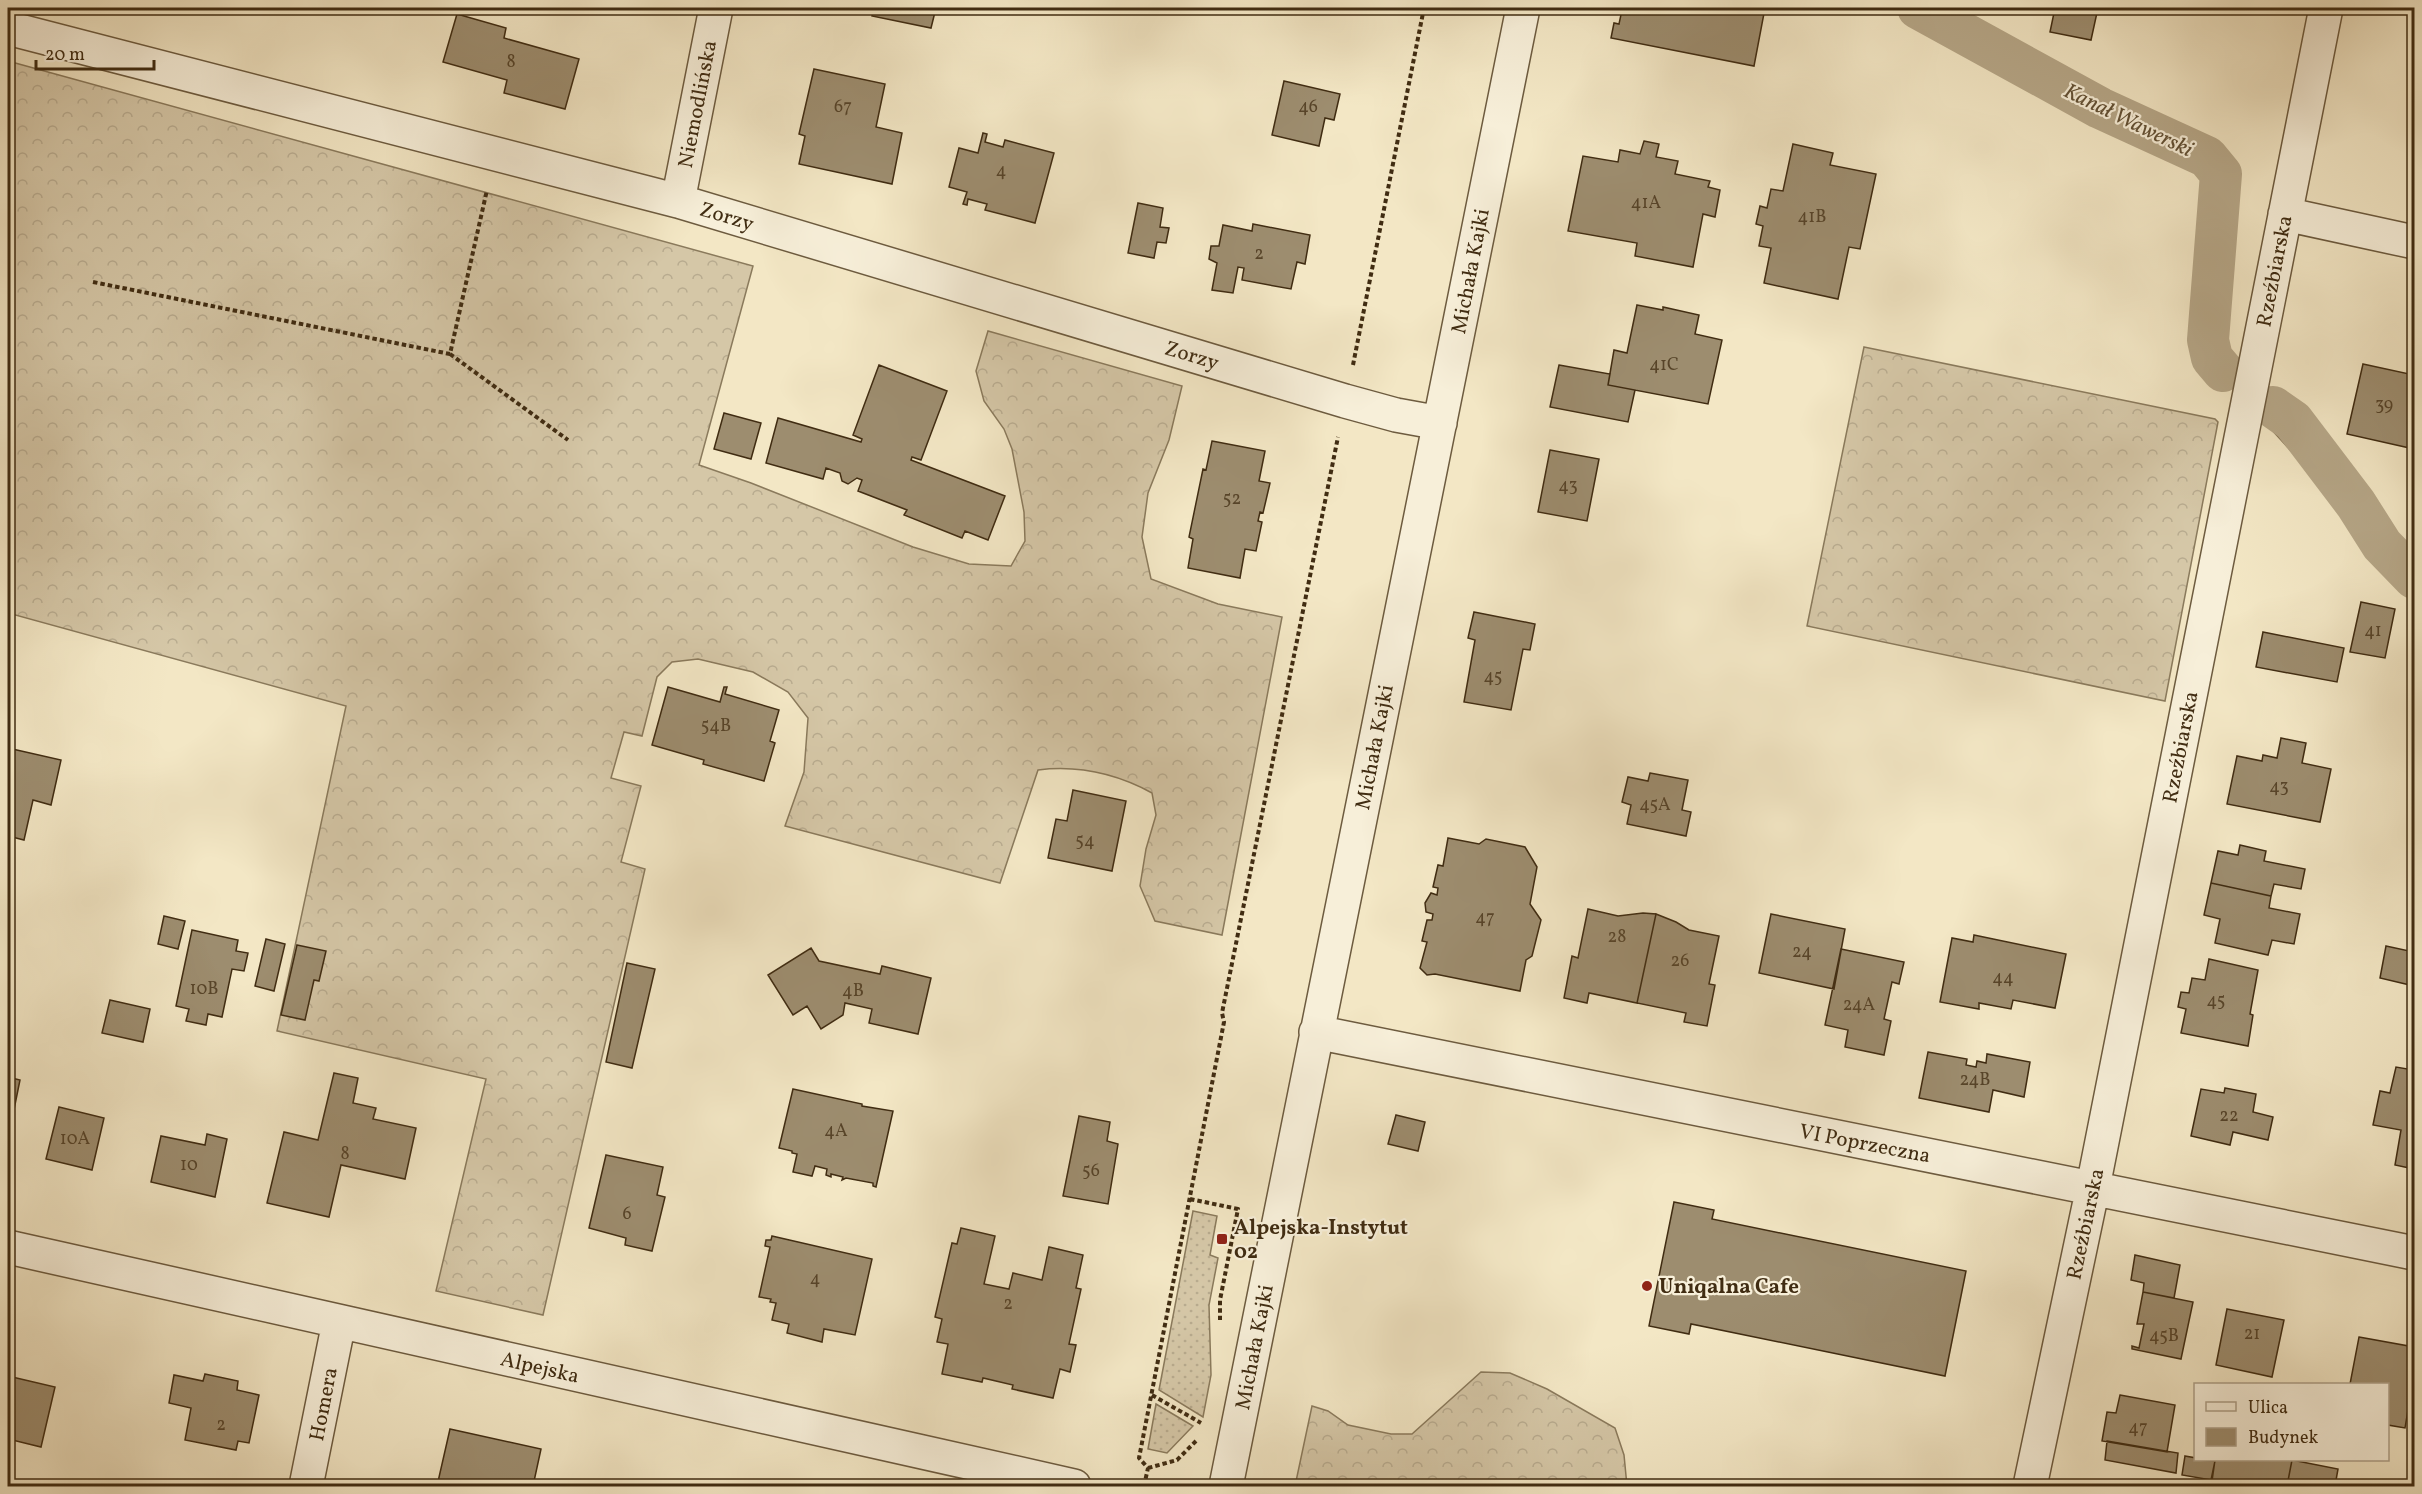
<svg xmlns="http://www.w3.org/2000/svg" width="2422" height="1494" viewBox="0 0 2422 1494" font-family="Vollkorn,serif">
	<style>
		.grass { fill: url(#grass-dots); stroke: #8a7a5c; stroke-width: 1.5 }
		.forest { fill: url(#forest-crowns); stroke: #8a7a5c; stroke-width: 1.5 }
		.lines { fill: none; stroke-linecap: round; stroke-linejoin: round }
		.canal { stroke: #b6a788; stroke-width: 42 }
		.building { fill: #9d8d6f; stroke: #402c12; stroke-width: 1.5 }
		.minor-casing { stroke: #6d5b3f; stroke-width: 36 }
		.path { stroke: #402c12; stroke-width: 4; stroke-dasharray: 4.5 3; stroke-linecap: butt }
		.minor { stroke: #f7efd9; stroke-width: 33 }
		.poi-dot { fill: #8f2418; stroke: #f7efd9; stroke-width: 2 }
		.labels { text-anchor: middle; stroke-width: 4.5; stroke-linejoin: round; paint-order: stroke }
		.number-label { font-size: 18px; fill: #574429 }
		.street-label { font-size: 21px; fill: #402c12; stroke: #f7efd9 }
		.poi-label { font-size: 21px; font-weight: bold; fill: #402c12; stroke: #f7efd9; text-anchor: start }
		.water-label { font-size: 22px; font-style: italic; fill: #635135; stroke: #f7efd9 }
	</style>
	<defs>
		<pattern id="grass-dots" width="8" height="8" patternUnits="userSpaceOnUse" patternTransform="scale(1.5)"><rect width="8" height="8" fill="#d5c7a7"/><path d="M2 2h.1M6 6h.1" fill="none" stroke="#b8ab8f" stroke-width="1.8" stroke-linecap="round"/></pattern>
		<pattern id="forest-crowns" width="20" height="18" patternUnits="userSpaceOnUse" patternTransform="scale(1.5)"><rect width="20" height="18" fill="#d5c7a7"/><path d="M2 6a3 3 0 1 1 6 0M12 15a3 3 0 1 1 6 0" fill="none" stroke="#b8ab8f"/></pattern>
	</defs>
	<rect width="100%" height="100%" fill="#f3e7c5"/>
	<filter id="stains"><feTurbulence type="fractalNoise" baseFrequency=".00333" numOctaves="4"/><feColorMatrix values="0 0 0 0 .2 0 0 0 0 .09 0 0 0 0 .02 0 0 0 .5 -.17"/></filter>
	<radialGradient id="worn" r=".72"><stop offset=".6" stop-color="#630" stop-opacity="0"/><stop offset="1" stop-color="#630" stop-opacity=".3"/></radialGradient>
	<path class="grass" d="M1193,1211L1217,1216L1210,1255L1218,1258L1209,1305L1211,1375L1203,1417L1159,1390Z
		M1156,1404L1193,1426L1167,1453L1148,1449Z"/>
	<path class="forest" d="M8,61L753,266L699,465L751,483L913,547L969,564L1011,566L1025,541L1024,512L1012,449L1004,429L984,401L976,371L988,331L1182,386L1169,440L1148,493L1142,537L1151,579L1218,604L1282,617L1222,935L1155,921L1140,886L1146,849L1156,815L1152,793C1117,774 1078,765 1038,770L1000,883L785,826L804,772L808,718L788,692L753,672L698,659L672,662L657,677L642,736L624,732L611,778L641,786L621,862L645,869L543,1315L436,1291L486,1079L277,1031L346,706L8,613Z
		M1864,347L2215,419L2218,422L2165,701L1807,626Z
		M2278,396C2300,416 2321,436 2340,459C2365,491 2384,528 2414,554V592L2361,528L2271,429Z
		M1481,1372L1510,1373L1547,1389L1615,1428L1624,1455L1627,1486H1295L1312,1406L1328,1411L1348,1425L1391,1434H1412Z"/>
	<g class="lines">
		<path class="canal" d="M1918,8L2100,108L2207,157L2221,174L2208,340L2212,358L2223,371
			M2273,407L2293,421L2356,504L2382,545L2414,578"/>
	</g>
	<path class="building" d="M874,8H936L931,28L872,16Z
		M1617,8H1765L1754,66L1611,38L1614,23L1619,24L1622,10Z
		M2055,8H2098L2091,40L2050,32Z
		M457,14L506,28L504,38L579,59L565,109L504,93L507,80L443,62Z
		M814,69L885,84L876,127L902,133L892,184L799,164L805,136L799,134Z
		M1284,81L1340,94L1334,120L1325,118L1319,146L1272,135Z
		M983,133L987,134L985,142L1003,147L1005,140L1054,153L1035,223L985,210L987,204L968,199L967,205L963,204L967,192L949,187L959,148L978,153Z
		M1644,141L1659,144L1656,157L1678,161L1675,174L1710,181L1708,187L1720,190L1715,217L1703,214L1693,267L1635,256L1637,243L1568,231L1583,156L1618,162L1620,150L1640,154Z
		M1793,144L1833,153L1830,165L1876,174L1860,249L1849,247L1838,299L1764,283L1771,248L1759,246L1763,226L1756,224L1760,206L1767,208L1771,189L1783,191Z
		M1138,203L1163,208L1160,227L1169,228L1166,243L1157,242L1154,258L1128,253Z
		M1253,224L1310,235L1305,264L1297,262L1291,289L1242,280L1244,268L1238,267L1233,293L1212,290L1217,263L1209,259L1211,246H1219L1223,225L1252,231Z
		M1637,305L1663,310V307L1699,315L1695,334L1722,340L1708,404L1608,385L1614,350L1627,353Z
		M2363,364L2414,375V449L2347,434Z
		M879,365L947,391L921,460L912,457L911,460L1005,496L988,540L965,531L962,538L904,515L907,510L858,491L862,480L857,478L848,484L842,481L840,473L826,468L823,479L766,463L778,418L861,442L862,439L853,435Z
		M1559,365L1610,374L1608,385L1635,390L1628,422L1550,407Z
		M724,413L761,423L751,459L714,449Z
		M1212,441L1265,451L1259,481L1270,483L1263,513L1260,512L1258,521L1262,522L1256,551L1245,549L1240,578L1188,568L1193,539L1189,537L1203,469L1206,470Z
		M1550,450L1599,459L1587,521L1538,512Z
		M2361,602L2395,609L2385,658L2350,652Z
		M1474,612L1535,624L1530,650L1523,649L1511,710L1464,702L1475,640L1468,638Z
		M2263,632L2344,648L2337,682L2256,667Z
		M668,687L720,702L724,687H727L725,694L779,710L770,741L775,743L764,781L703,764L704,760L652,745Z
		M2281,738L2306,743L2302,763L2331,769L2320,822L2227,804L2237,756L2262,761L2263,755L2277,758Z
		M8,748L61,760L51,805L33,800L24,840L8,836Z
		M1650,773L1688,780L1682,810L1691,812L1686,836L1627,824L1631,805L1622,802L1628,777L1648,781Z
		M1073,790L1126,801L1112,871L1048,858L1056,819L1067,821Z
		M1448,838L1479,844L1486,839L1525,847L1537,867L1530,904L1541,920L1532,956L1526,960L1520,991L1435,974L1427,975L1420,968L1427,942L1422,941L1427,920H1432L1433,914L1426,912L1425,903L1431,893L1437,895L1438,888L1433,887L1438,865L1443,866Z
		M2240,845L2266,851L2264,861L2305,869L2301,889L2274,884L2271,896L2211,883L2218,851L2238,855Z
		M2211,883L2271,896L2269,908L2300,914L2294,944L2272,940L2268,955L2215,943L2220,919L2204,915Z
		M1588,909L1618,916L1643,913L1656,914L1637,1003L1589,993L1587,1003L1564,998L1572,956L1578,958Z
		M1656,914L1676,922L1689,930L1719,936L1709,984L1715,985L1707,1026L1684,1022L1686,1013L1637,1003Z
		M1771,914L1845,929L1834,989L1759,973Z
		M164,916L185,921L178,949L158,944Z
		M192,930L238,940L236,951L248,953L244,971L232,969L222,1017L208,1014L206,1025L186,1021L189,1009L176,1006Z
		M1974,935L2066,954L2055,1008L2013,1000L2011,1009L1979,1003V1009L1940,1002L1952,938L1973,942Z
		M266,939L285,944L274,991L255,986Z
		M297,945L326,951L319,981L314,980L305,1020L281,1015Z
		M2386,946L2414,952V986L2380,978Z
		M811,948L819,961L880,974L882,966L931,978L918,1034L869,1023L872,1009L845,1003L843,1015L821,1029L807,1006L793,1015L768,975Z
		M1841,949L1904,962L1899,984L1892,982L1884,1019L1891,1021L1884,1055L1845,1047L1848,1030L1825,1025Z
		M2209,959L2258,970L2250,1014L2253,1015L2248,1046L2181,1033L2186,1009L2178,1007L2181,992L2189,993L2192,978L2205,980Z
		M627,963L655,969L632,1068L606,1062Z
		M110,1000L150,1009L143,1042L102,1033Z
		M1928,1052L1967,1059L1966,1065L1976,1067L1977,1061L1986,1063L1987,1054L2030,1062L2024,1097L1993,1090L1989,1112L1919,1098Z
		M2414,1063V1169L2395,1165L2401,1130L2373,1125L2380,1091L2390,1093L2396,1067L2413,1070Z
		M334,1073L358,1078L353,1103L376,1108L373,1119L416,1128L405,1179L341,1165L329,1217L267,1203L284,1132L318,1140Z
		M8,1077L20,1080L8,1139Z
		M2225,1088L2256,1094L2253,1112L2273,1117L2268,1140L2233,1132L2230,1145L2191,1136L2201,1089L2224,1093Z
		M793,1089L862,1104V1106L893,1111L876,1187L873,1186V1183L846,1178L842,1180L843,1177L831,1174V1177L826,1175L827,1169L815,1166L812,1176L793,1172L797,1154L792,1153V1151L779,1148Z
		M59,1107L104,1118L92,1170L46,1159Z
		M1396,1115L1425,1122L1418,1151L1388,1144Z
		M1079,1116L1110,1122L1107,1141L1118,1144L1108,1204L1063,1196Z
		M207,1134L227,1139L215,1197L151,1182L161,1136L205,1145Z
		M606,1155L663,1167L657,1195L665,1197L652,1251L625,1245L626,1238L589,1228Z
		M1674,1202L1714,1210L1712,1219L1966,1271L1945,1376L1691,1324L1689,1334L1649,1326Z
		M961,1228L995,1236L984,1284L1009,1289L1013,1273L1042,1280L1049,1247L1083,1255L1076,1288L1081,1289L1069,1344L1076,1345L1070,1372L1060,1369L1053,1398L1012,1389L1013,1385L983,1378L982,1382L942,1374L948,1344L937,1342L942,1319L935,1317L952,1243L957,1244Z
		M772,1236L872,1259L855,1335L824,1329L822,1342L787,1333L789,1324L772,1320L776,1303L770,1302L771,1299L759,1297L770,1247L765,1246L766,1240H771Z
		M2135,1255L2180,1265L2174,1298L2143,1292L2144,1283L2131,1280Z
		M2143,1292L2193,1302L2181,1359L2132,1349V1346L2139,1348L2144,1324H2137Z
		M2227,1309L2284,1320L2272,1377L2216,1365Z
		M2359,1337L2414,1347V1399L2410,1398L2405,1428L2388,1425V1384H2350Z
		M205,1374L238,1381L237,1390L259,1395L249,1443L238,1441L236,1450L185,1440L191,1408L169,1403L174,1375L203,1381Z
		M8,1376L55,1387L41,1447L8,1439Z
		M2120,1395L2175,1405L2167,1452L2102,1441L2107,1412L2116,1413Z
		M450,1429L541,1449L533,1486H437Z
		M2107,1441L2178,1453L2176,1473L2105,1460Z
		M2185,1456L2196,1458V1460L2215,1461L2211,1480L2182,1475Z
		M2215,1460H2292L2287,1486H2242L2212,1481Z
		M2292,1460L2338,1469L2335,1486H2287Z"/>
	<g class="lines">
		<g class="minor-casing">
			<path id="minor" d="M8,28L678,201L1345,401L1396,415L1440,423
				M678,201L716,8
				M2285,214L2414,242
				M1316,1032L2414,1253
				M8,1247L1074,1486
				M306,1486L339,1322
				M1226,1486L1523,8
				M2030,1486L2093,1187L2326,8"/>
		</g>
		<path class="path" d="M93,282L450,354L487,190
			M450,354L568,440
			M1353,365L1424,8
			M1190,1199L1238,1209L1220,1300V1320
			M1152,1395L1201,1423
			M1148,1468L1177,1460L1196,1441
			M1144,1486L1148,1468L1139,1458L1224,1022L1222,1013L1338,437"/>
		<use href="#minor" class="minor"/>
	</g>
	<g class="poi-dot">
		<rect x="1216" y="1233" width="12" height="12" rx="3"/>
		<circle cx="1647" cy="1286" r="6"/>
	</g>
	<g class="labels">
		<g class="number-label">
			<text x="511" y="67">8</text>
			<text x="843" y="112">67</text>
			<text x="1308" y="112">46</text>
			<text x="1001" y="176">4</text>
			<text x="1646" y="208">41A</text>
			<text x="1812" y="222">41B</text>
			<text x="1259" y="259">2</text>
			<text x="1664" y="370">41C</text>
			<text x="2384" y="410">39</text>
			<text x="1568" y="491">43</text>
			<text x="1232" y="504">52</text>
			<text x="2373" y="636">41</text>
			<text x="1493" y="682">45</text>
			<text x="716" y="731">54B</text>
			<text x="2279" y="792">43</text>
			<text x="1655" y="810">45A</text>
			<text x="1085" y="846">54</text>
			<text x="1485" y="923">47</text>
			<text x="1617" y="942">28</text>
			<text x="1802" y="957">24</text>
			<text x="1680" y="966">26</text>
			<text x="2003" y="983">44</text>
			<text x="204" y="994">10B</text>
			<text x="853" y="996">4B</text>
			<text x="2216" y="1006">45</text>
			<text x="1859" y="1010">24A</text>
			<text x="1975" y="1085">24B</text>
			<text x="2229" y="1121">22</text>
			<text x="836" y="1136">4A</text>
			<text x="75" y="1144">10A</text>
			<text x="345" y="1159">8</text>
			<text x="189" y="1170">10</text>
			<text x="1091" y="1176">56</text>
			<text x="627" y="1219">6</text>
			<text x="815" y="1284">4</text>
			<text x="1008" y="1309">2</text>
			<text x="2252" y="1339">21</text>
			<text x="2164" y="1341">45B</text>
			<text x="221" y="1430">2</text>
			<text x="2138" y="1433">47</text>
		</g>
		<g class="street-label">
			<text transform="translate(697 104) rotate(-79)" y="7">Niemodlińska</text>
			<text transform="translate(727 216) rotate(17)" y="7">Zorzy</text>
			<text transform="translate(1470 271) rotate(-79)" y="7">Michała Kajki</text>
			<text transform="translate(2274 271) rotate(-79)" y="7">Rzeźbiarska</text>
			<text transform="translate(1192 355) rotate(17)" y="7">Zorzy</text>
			<text transform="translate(1374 747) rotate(-79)" y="7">Michała Kajki</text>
			<text transform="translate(2180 747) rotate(-79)" y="7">Rzeźbiarska</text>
			<text transform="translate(1865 1143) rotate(11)" y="7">VI Poprzeczna</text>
			<text transform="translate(2085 1224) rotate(-78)" y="7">Rzeźbiarska</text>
			<text transform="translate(1254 1347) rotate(-79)" y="7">Michała Kajki</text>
			<text transform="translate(540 1367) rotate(13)" y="7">Alpejska</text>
			<text transform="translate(323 1404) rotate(-79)" y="7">Homera</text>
		</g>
		<g class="poi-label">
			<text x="1234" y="1234">Alpejska-Instytut<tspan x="1234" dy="24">02</tspan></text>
			<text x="1659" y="1293">Uniqalna Cafe</text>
		</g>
		<g class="water-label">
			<text transform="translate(2129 119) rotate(26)" y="8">Kanał Wawerski</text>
		</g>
	</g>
	<rect width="2422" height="1494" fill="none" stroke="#f3e7c5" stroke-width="30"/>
	<rect x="9" y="9" width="2404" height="1476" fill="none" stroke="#402c12" stroke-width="3"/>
	<rect x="15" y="15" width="2392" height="1464" fill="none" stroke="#402c12" stroke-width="1.5"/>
	<rect x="2194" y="1383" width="195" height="78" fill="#f7efd9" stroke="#aea189" stroke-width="1.5"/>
	<rect x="2206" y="1402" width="30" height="9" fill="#f7efd9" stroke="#aea189" stroke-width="1.5"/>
	<text x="2248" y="1413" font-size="18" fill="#402c12">Ulica</text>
	<rect x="2206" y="1428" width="30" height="18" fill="#9d8d6f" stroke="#aea189" stroke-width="1.5"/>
	<text x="2248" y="1443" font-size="18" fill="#402c12">Budynek</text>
	<path d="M36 60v9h118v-9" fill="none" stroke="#402c12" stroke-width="3"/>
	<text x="45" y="60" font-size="18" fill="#402c12" stroke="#f7efd9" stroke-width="4.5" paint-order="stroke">20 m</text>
	<rect width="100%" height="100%" filter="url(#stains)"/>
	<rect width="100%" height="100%" fill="url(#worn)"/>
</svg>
